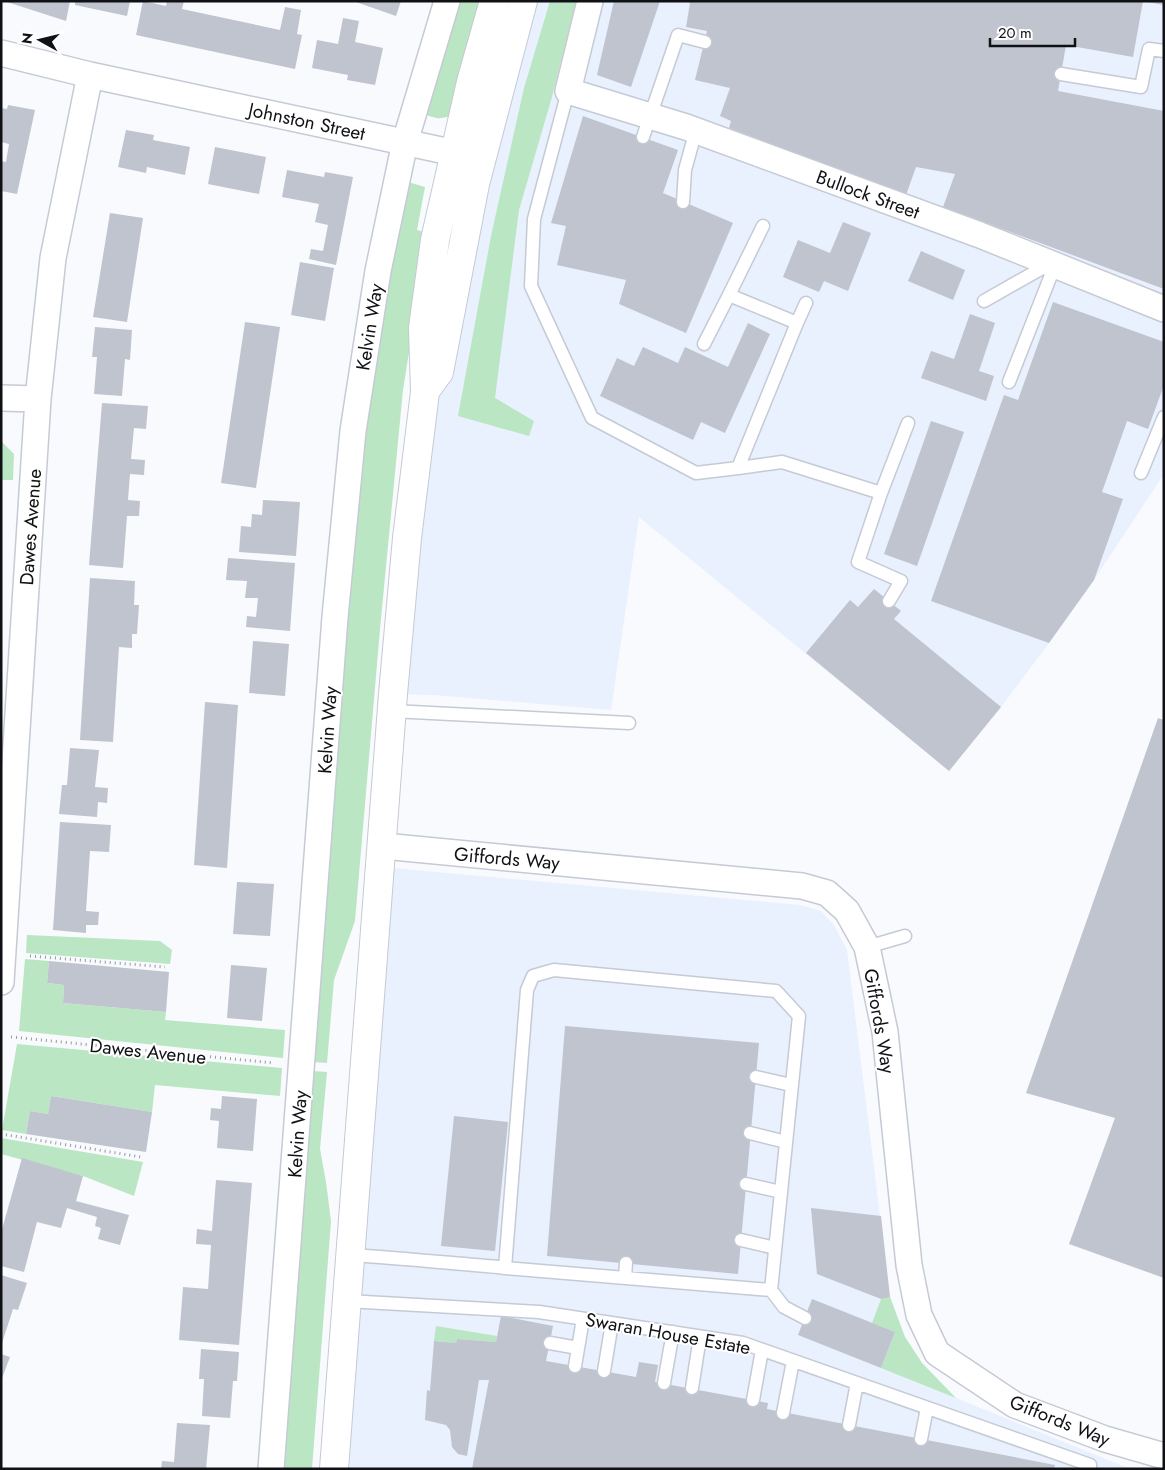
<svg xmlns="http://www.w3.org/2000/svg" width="1165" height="1470" viewBox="0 0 1165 1470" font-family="Jost,sans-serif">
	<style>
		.built { fill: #e9f0fe }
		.green { fill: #bae6c3 }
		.building { fill: #bfc4ce }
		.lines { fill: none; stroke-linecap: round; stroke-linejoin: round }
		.lane-casing { stroke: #c5cad4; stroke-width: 15 }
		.street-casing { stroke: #c5cad4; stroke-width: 28 }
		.primary-casing { stroke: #c5cad4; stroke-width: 30 }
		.path { stroke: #97989c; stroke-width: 3; stroke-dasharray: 1 4; stroke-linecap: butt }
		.lane { stroke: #fff; stroke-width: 12 }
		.street { stroke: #fff; stroke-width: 25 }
		.primary { stroke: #fff; stroke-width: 28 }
		.labels { text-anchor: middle; stroke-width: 4; stroke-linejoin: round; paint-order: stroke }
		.street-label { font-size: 19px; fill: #101115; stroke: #fff }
	</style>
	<rect width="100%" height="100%" fill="#f8fafe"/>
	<path class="built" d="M509,1H1164V474L1094,580L1049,643L1001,707L949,771L639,517L611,710L434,695L393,694L445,254L453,219Z
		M381,867L800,905L821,911L834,925L847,950L890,1297L905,1337L922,1363L956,1398L1123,1466L1135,1469H334Z"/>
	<path class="green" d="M457,1H483L450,116C441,119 436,119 427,115L426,108Z
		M550,1H576L552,97L519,210L495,398L534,421L529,436L458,416L491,236L524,88Z
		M408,182L425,187L417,230L428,233L403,390L380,629L355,921L334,980L327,1063L313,1062C325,914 335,766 347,618C360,472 374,325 408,182Z
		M1,441L14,454L13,480H1Z
		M27,935L160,941L172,950L170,964L26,953Z
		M25,959L49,961L47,983L64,985L63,1003L166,1012L165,1020L285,1030L283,1058L19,1031Z
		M17,1044L282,1068L280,1096L155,1085L152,1112L51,1096L48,1114L30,1111L26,1134L2,1130Z
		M313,1071L327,1072L320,1149L326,1182L331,1221L312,1469H282Z
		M1,1138L143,1162L134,1196L83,1176L1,1154Z
		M890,1297L905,1337L922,1363L956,1398L881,1368L895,1332L872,1323L881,1299Z
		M436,1326L497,1336L496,1342L457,1339L456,1343L434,1341Z"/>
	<path class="building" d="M4,1H70L66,21Z
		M75,1H130L127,16L75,5Z
		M143,1L166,6L167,1H184L182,9L280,30L285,7L301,10L297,34L302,35L295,69L136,35Z
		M353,1H401L396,16Z
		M614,1H660L631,87L597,75Z
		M686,1H1143L1133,57L1066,45L1058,91L1164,111V289L943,207L955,174L916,167L906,195L729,128L731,121L720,116L730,88L695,80L707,31L686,27L690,3Z
		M1147,1H1164V5L1147,2Z
		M343,18L359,21L355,42L383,48L375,85L347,80L348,75L312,68L317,40L338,44Z
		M8,105L35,110L17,194L1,191V161L6,162L9,144L1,142V108L7,109Z
		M583,116L678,150L663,193L733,223L686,333L619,304L626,280L557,265L566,226L551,223Z
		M126,130L154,135L153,140L190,147L185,175L147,167L146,173L118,167Z
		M215,147L266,157L259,194L208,184Z
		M287,170L324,177L325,172L353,177L336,265L309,259L311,249L323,251L328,225L315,222L319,204L282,197Z
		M110,213L143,218L127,322L93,317Z
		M843,222L871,233L848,291L824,281L819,292L783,277L798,240L830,253Z
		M921,251L965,270L953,300L908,281Z
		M300,262L334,268L325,321L291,315Z
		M1053,302L1164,342V385L1148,429L1127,421L1102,492L1123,499L1094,580L1049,643L931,601L1004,395L1018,400Z
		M970,314L995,323L979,371L994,376L986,401L921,378L931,351L954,359Z
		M245,322L280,327L256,488L221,483Z
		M748,323L770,334L725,433L701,422L693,440L600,396L617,358L634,366L643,347L678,363L685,347L728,367Z
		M95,327L132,330L130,360L125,359L122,396L94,394L97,357H92Z
		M102,403L148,406L146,429L134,428L131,459L145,460L144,475L130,474L128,500L140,501L139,516H127L123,568L89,565Z
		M931,421L964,432L917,566L884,554Z
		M263,500L300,502L296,556L239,552L241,526L251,527L252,514L262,515Z
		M228,558L295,563L290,631L246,627L247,616L256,617L258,598H245L247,581L226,580Z
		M90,578L135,581L134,605H139L137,634H132V648L119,647L113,742L80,740Z
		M874,589L901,611L894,619L1001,707L949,771L806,653L850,600L858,607Z
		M253,641L289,644L285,696L249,693Z
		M205,702L238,705L227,868L194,865Z
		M1158,718L1164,720V1278L1069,1244L1115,1118L1026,1093Z
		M70,748L99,750L95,787L108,788L107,803L98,802L97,817L59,814L62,785H67Z
		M60,822L111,825L109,852L90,851L86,911L99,912L98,925H86V933L53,930Z
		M237,882L274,884L270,936L233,934Z
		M49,961L169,972L166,1012L63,1003L64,985L47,983Z
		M231,965L267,968L262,1021L227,1018Z
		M565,1026L759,1043L738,1274L547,1256Z
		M51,1096L152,1112L146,1152L26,1134L30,1111L48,1114Z
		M222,1096L257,1099L253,1151L217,1148L219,1121L210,1120L211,1108L221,1109Z
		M454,1116L508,1122L495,1251L441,1246Z
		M22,1158L83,1176L76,1201L129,1215L120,1245L98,1239L101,1228L95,1226L97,1217L67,1208L61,1228L37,1222L24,1272L1,1266V1233Z
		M216,1180L252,1183L239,1345L179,1340L183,1287L208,1289L211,1245L196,1244L197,1229L212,1231Z
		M811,1208L881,1216L890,1297L881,1299L817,1274Z
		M1,1275L27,1283L18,1310L13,1309L2,1343Z
		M812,1299L895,1332L881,1368L798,1335Z
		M501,1316L553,1326L546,1361L636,1377L639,1362L658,1365L655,1382L768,1403L767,1409L1055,1465L1054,1469H472L489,1380H479L467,1456L458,1454L452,1447L450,1430L446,1425L425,1420L427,1390L430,1391L434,1341L456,1343L457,1339L496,1342Z
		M201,1349L239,1352L237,1381H233L230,1418L202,1416L204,1379H199Z
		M1,1354L10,1357L1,1381Z
		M177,1423L210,1425L206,1469H161L162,1461L174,1462Z"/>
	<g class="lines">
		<g class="lane-casing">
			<path id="lane" d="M1061,74L1141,87L1149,49L1164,51
				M568,91L534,219L531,286L592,418L696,473L738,468L797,323
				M643,137L678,35L705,42
				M683,202L685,170L696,130
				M763,226L729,295L797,323L806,303
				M984,301L1051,263
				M704,344L729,295
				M1009,382L1055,265
				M738,468L782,462L881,493
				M1141,473L1164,417
				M889,601L901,581L858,562L881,493L908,423
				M392,711L629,723
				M867,947L905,936
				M756,1077L791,1085
				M750,1133L786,1142
				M746,1184L781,1192
				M741,1240L775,1248
				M351,1255C400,1258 449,1263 498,1267L505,1268L771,1290L799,1016L776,991L554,970L533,976L527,990L505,1268
				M625,1278L626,1263
				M771,1290L784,1307L805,1318
				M347,1301L539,1312L743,1343L1090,1465V1469
				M550,1343L578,1348
				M575,1366L583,1319
				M604,1371L612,1323
				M664,1383L673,1332
				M692,1388L700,1337
				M753,1400L762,1350
				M783,1413L793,1361
				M849,1425L857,1383
				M921,1439L927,1408"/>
		</g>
		<g class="street-casing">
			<path id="street" d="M590,1L568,91L686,127L980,235L1164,309
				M1,53L90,75L455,153L471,146L502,24L519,17
				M1,398L38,399
				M383,846L802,886L827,893L847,911L867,947L885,1032L909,1265L919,1315L937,1353L1015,1405L1105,1439L1164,1456
				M1,982L38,399L53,258L90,75
				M271,1469L335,617L353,431L378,271L405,142L447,1"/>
		</g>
		<g class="primary-casing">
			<path id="primary" d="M428,387L439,372L475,184L523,1
				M334,1469L393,694L407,538L425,392L423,328L435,240L471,82L494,1"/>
		</g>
		<path class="path" d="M30,956L165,967
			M11,1037L274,1063
			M1,1134L141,1157"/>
		<use href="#lane" class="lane"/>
		<use href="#street" class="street"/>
		<use href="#primary" class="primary"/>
	</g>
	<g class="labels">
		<g class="street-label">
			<text transform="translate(307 121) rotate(12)" y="7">Johnston Street</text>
			<text transform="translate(868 194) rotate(20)" y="7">Bullock Street</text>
			<text transform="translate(369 327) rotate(-81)" y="7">Kelvin Way</text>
			<text transform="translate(30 527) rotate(-86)" y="7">Dawes Avenue</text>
			<text transform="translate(327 730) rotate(-86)" y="7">Kelvin Way</text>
			<text transform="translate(507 858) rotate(5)" y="7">Giffords Way</text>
			<text transform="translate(880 1021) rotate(80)" y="7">Giffords Way</text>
			<text transform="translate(148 1051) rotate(6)" y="7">Dawes Avenue</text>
			<text transform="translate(297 1134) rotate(-86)" y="7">Kelvin Way</text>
			<text transform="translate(668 1333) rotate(10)" y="7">Swaran House Estate</text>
			<text transform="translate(1060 1420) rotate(22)" y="7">Giffords Way</text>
		</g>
	</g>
	<rect width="1165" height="1470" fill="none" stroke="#101115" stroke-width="5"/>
	<g transform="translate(40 40) rotate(278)" stroke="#ffffff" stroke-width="4" paint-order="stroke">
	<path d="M0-4L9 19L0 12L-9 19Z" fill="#101115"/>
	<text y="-8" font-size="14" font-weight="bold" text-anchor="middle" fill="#101115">N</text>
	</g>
	<path d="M990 38v8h85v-8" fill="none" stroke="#101115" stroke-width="2.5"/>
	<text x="998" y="38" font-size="15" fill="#101115" stroke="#ffffff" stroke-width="4" paint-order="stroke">20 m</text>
</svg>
